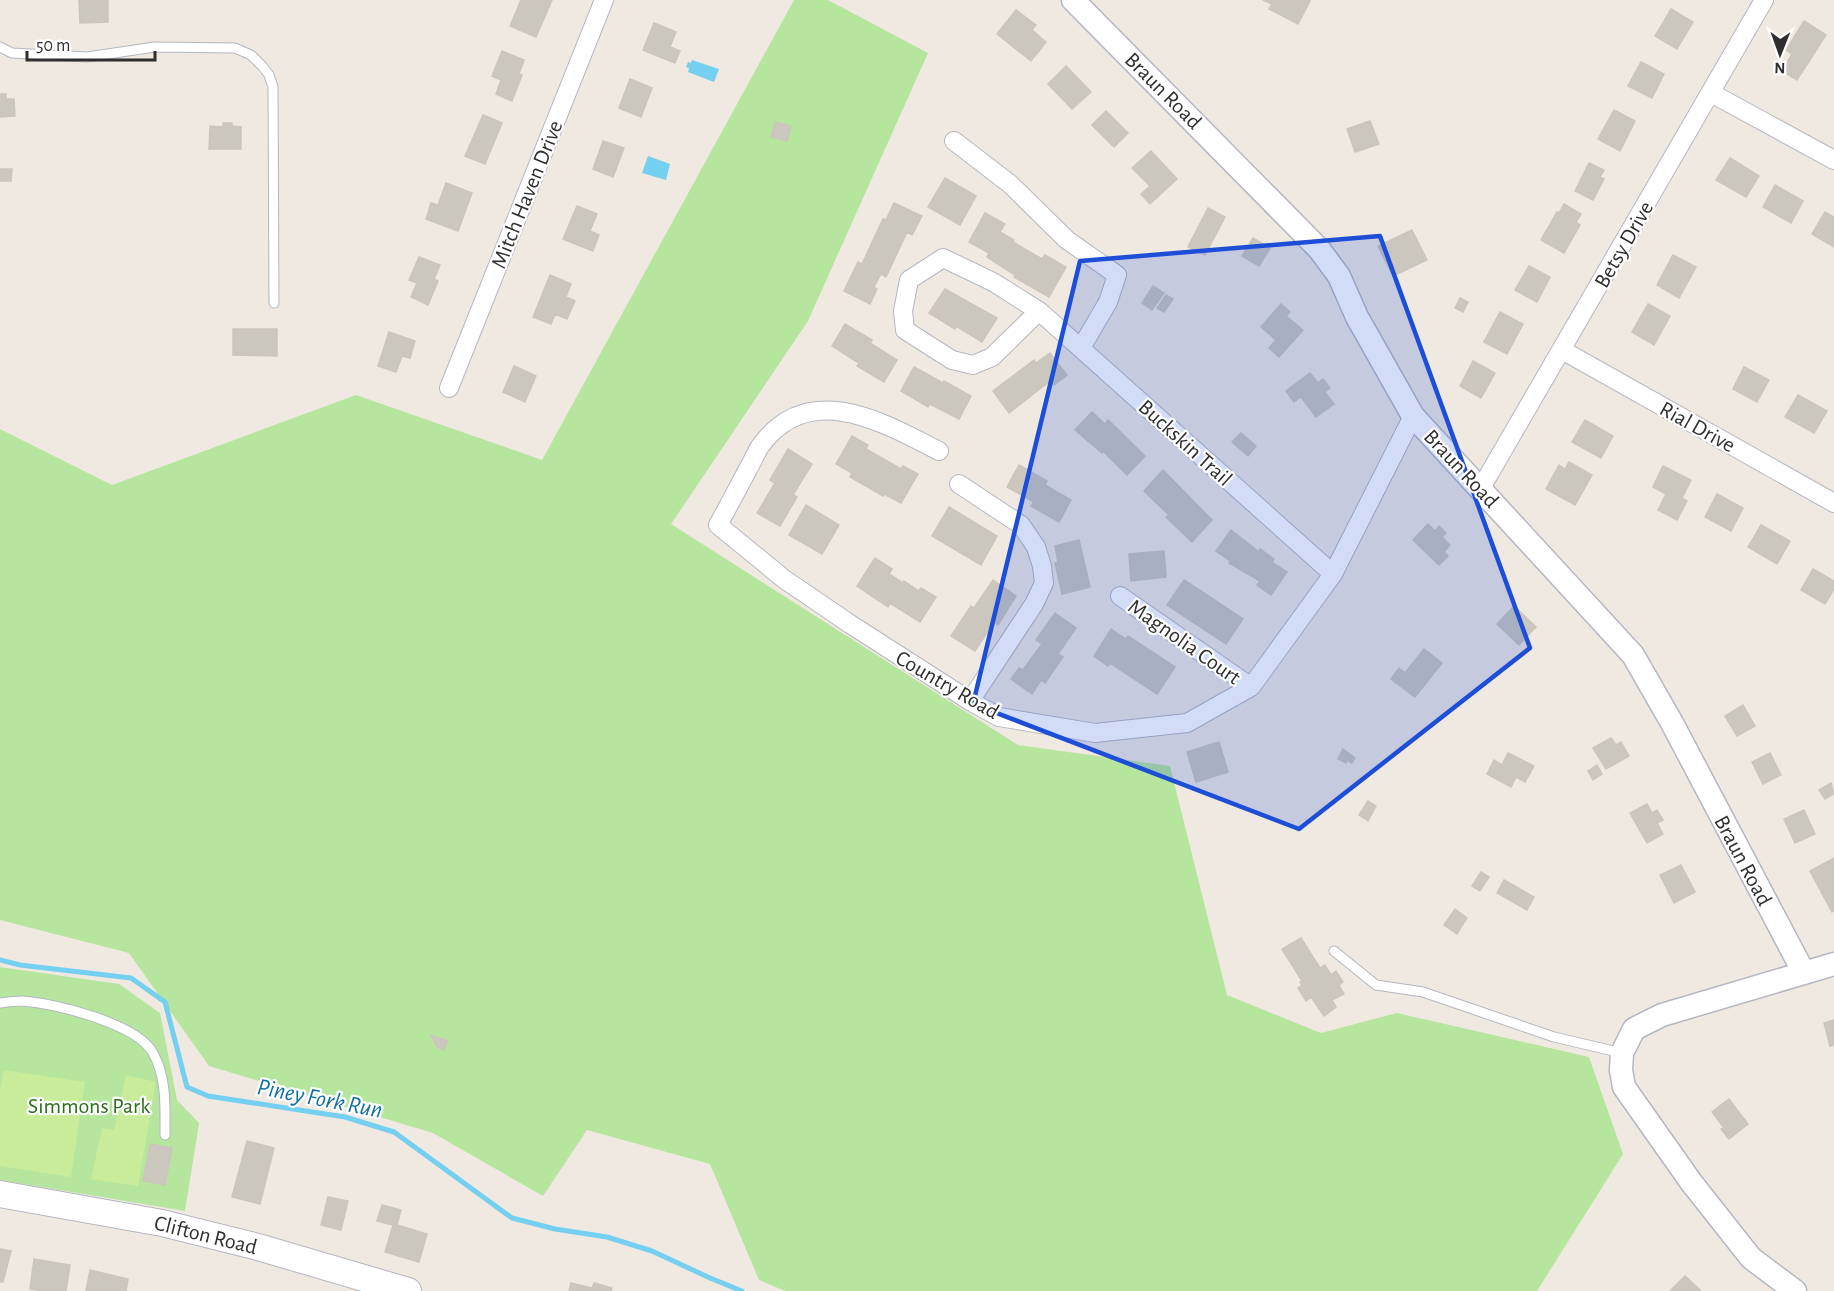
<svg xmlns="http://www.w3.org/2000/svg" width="1834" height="1291" viewBox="0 0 1834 1291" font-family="'Alegreya Sans',sans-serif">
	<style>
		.green { fill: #b6e59e }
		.pitch { fill: #c9ec9a }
		.water { fill: #75cff0 }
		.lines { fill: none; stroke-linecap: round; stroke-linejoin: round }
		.stream { stroke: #75cff0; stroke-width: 5 }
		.building { fill: #cbc7bf; stroke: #cbc5ba; stroke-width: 1.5 }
		.service-casing { stroke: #b4b7c1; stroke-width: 11 }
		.minor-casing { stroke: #b4b7c1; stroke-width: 20 }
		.tertiary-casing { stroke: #b4b7c1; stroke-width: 25 }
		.secondary-casing { stroke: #b4b7c1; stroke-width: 28 }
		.service { stroke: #fff; stroke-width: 9 }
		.minor { stroke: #fff; stroke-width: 18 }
		.tertiary { stroke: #fff; stroke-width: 22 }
		.secondary { stroke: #fff; stroke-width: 26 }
		.marked { fill: #1d4ed8; fill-opacity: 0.2; stroke: #1d4ed8; stroke-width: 4.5; stroke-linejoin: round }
		.labels { text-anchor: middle; stroke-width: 4.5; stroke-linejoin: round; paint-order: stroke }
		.street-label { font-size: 22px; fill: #2e2e2e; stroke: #fff }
		.park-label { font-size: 22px; fill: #2c6e1b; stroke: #fff }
		.water-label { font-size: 24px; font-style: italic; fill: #0d6fa3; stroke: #fff }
	</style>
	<rect width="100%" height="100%" fill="#efe9e1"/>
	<path class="green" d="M794,0H828L928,53L808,321L671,524L1018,745L1170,766L1227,995L1321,1033L1397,1013L1589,1057L1623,1154L1537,1291H785L759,1280L710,1164L587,1130L543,1196L433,1133L209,1066L129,953L0,920V429L112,485L356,395L542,460Z
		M0,967L119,984L160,1013L177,1100L199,1123L185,1211L0,1180Z"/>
	<path class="pitch" d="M4,1070L85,1082L71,1177L0,1166V1090Z
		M126,1075L156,1082L138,1186L91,1179L102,1128L114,1130Z"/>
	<path class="water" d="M692,60L719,69L714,82L688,72L689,68L686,67L688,62L691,63Z
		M648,156L670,164L666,180L642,173Z"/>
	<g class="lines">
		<path class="stream" d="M0,960L20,965L131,978L165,1002L187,1087L208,1096L345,1117L394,1132L512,1218L555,1229L607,1237L652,1251L710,1278L742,1291"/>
	</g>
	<path class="building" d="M79,0H108V22L80,23Z
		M521,0H552L536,37L510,26Z
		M1263,0H1308L1310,1L1298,24L1269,9L1272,4Z
		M1671,9L1693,22L1677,49L1655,36Z
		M1016,10L1036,25L1032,30L1046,42L1031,61L997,34Z
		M1804,21L1826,35L1797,80L1782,71L1792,54L1786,50Z
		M654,23L676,32L670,47L680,51L675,63L643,50Z
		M502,51L524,60L519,74L522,75L512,101L496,94L501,80L492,76Z
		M1641,62L1664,74L1652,98L1628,86Z
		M1066,66L1091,92L1072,109L1048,84Z
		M630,79L652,88L641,117L619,108Z
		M0,94H6V99H14L15,116L0,117Z
		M1614,110L1635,121L1620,151L1598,139Z
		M1106,111L1128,133L1114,147L1092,125Z
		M483,115L502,123L485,164L465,156Z
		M1370,121L1379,144L1355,152L1347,129Z
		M775,122L791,126L787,141L771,137Z
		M223,123H232V126L241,127V149H209L210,126L223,127Z
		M603,141L624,148L613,177L593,169Z
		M1151,151L1177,179L1150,204L1141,194L1150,186L1132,168Z
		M1730,158L1759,176L1746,197L1716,180Z
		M1589,163L1604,170L1600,177L1604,179L1593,200L1575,191Z
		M0,169H12L11,181H0Z
		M945,178L976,196L960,225L928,207Z
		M446,183L472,193L458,231L426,219L431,203L438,205Z
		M1775,185L1803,201L1791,223L1763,207Z
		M894,203L922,216L912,235L907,232L886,277L881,274L874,287L877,289L870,304L844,291L858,262L862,264L883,219L886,220Z
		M1564,204L1581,214L1576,222L1580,225L1564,253L1541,240L1557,212L1559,213Z
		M577,206L597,214L590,231L599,235L593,251L563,239Z
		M1208,208L1225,217L1205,255L1188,247Z
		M1825,212L1834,217V247L1812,234Z
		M985,213L1005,224L1000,232L1014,240L1013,242L1042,259L1045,255L1066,267L1049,297L1014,277L1015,275L987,257L989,253L969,242Z
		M1412,230L1427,260L1393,276L1378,246Z
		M1253,238L1270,248L1259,266L1242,256Z
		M1673,255L1696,267L1679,298L1657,285Z
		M419,257L440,265L434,279L438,281L428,305L411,297L417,283L409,280Z
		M1529,266L1550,277L1537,302L1515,290Z
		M550,275L571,284L566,297L575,301L567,319L555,314L551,324L533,317Z
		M1153,286L1164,293L1152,310L1142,303Z
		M945,289L997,318L982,342L956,326L955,329L929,313Z
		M1166,295L1173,299L1164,312L1157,308Z
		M1460,298L1468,302L1463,312L1455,308Z
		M1281,304L1290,312L1286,316L1303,330L1279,357L1269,348L1276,340L1261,327Z
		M1648,304L1670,316L1654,345L1632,332Z
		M1500,312L1523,324L1507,354L1484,342Z
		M845,324L872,340L870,343L897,360L884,382L857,366L859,363L832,346Z
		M233,329H277V356L233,355Z
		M389,332L415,341L410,358L402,356L396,372L378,366Z
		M1050,353L1067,375L1054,385L1050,381L1009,413L993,391L1034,360L1036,363Z
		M1473,361L1495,373L1481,398L1460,386Z
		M514,366L536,376L525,402L503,392Z
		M914,367L943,383L944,381L971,396L959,419L930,404L928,407L901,391Z
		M1744,367L1769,380L1757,402L1733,389Z
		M1310,373L1318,383L1323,379L1330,388L1325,392L1334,404L1316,417L1301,397L1294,402L1286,391Z
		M1798,395L1827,411L1814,433L1785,417Z
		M1092,412L1105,424L1108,420L1145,456L1127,475L1103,451L1102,453L1075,430Z
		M1585,420L1613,436L1601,458L1572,442Z
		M1241,433L1256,446L1248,456L1232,442Z
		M852,436L868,445L866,449L901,469L903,466L918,474L901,503L884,494L883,496L850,477L852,473L836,464Z
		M788,449L812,464L793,495L797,497L780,526L757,513L775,483L770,480Z
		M1569,462L1592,475L1575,505L1546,489L1559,465L1565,469Z
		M1019,465L1047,481L1045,485L1071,500L1059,522L1031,506L1034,502L1007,487Z
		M1663,466L1691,480L1682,498L1687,501L1677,520L1658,510L1666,494L1653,487Z
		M1163,470L1212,520L1192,542L1166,517L1169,515L1144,491Z
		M1717,494L1743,508L1731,531L1705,517Z
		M806,505L839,525L822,554L789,535Z
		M949,507L997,536L981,565L932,536Z
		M1428,524L1435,531L1439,526L1446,533L1442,537L1450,545L1444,552L1448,556L1439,565L1413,540Z
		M1761,525L1790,541L1777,564L1748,547Z
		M1231,530L1259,552L1260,549L1274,559L1272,562L1287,572L1271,595L1257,585L1260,581L1229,563L1230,561L1216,551Z
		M1079,540L1090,587L1062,594L1055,563L1058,562L1055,546Z
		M1164,551L1166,577L1131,581L1129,554Z
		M875,558L892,569L889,574L903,583L904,581L919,591L921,588L936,597L920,622L890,603L888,607L857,586Z
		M1813,569L1834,581V589L1825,604L1801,590Z
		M993,580L1016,596L998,625L994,622L975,651L951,636L971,606L974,608Z
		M1184,580L1243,619L1226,644L1167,605Z
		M1514,606L1536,627L1519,645L1497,624Z
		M1055,613L1076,628L1058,654L1063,657L1045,683L1041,680L1032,694L1011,679L1019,668L1023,670L1042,644L1036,640Z
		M1111,629L1126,639L1128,636L1175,667L1157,694L1110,663L1108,666L1094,656Z
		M1424,649L1442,663L1415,697L1391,679L1399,668L1405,673Z
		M1743,705L1755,726L1737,736L1725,716Z
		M1611,738L1616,745L1621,742L1629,756L1606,769L1593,748Z
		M1219,742L1228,772L1196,782L1187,752Z
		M1343,749L1355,758L1352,763L1347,760L1346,763L1338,759Z
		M1508,753L1534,766L1525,782L1516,777L1511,787L1487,774L1494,760L1502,765Z
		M1770,753L1781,775L1763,784L1752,762Z
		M1597,765L1602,774L1593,780L1588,771Z
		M1831,783L1834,794L1825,799L1819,790Z
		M1368,801L1376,806L1368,821L1359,815Z
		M1647,804L1652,813L1657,810L1663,820L1657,823L1663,834L1647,843L1630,813Z
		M1804,810L1815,834L1795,843L1784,819Z
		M1834,858V911L1832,912L1810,871Z
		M1681,865L1695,892L1674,903L1660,875Z
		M1481,872L1489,877L1480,891L1472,886Z
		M1504,880L1534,897L1527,910L1497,893Z
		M1455,909L1467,918L1457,934L1444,925Z
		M1301,938L1320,968L1325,965L1331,975L1336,971L1343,982L1339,985L1344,994L1332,1000L1336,1007L1324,1016L1311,997L1306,1001L1298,988L1302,985L1300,982L1302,981L1282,949Z
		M1834,1020V1045L1830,1046L1824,1023Z
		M431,1035L448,1041L444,1050L437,1047Z
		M1729,1099L1748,1124L1729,1139L1721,1129L1724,1128L1712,1112Z
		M247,1141L274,1148L260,1204L232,1197Z
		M150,1144L172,1148L165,1185L143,1181Z
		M328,1197L348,1201L341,1230L321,1225Z
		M382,1205L401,1210L397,1225L427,1234L419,1262L385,1252L393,1225L377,1221Z
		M0,1249L11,1251L3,1282H0Z
		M34,1259L70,1265L66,1291H42L30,1289Z
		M90,1270L128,1279L126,1291H86Z
		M1685,1276L1701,1291H1670Z
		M571,1283L592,1288L594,1283L612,1288L611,1291H569Z"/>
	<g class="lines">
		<g class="service-casing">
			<path id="service" d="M0,47L12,53L87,57L155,47L235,48L251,55L263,67L269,75L273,87L274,303
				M1334,951L1376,985L1423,992L1554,1037L1622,1053
				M0,1003C8,1002 16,1001 23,1001C55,1004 137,1023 153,1053C167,1078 165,1107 165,1135"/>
		</g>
		<g class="minor-casing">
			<path id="minor" d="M1711,93L1834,160
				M954,141L1010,184L1067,240L1117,275L1108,302L1081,348
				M1039,311L992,357L973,365L952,360L905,330L903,311L909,280L943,258L993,282L1039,311L1333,574
				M1562,350L1834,503
				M449,388L604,0
				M939,451C884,423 810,379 761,445C756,452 753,461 748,469C738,488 728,507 718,525L784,579L850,624L970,701L999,717L1095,733L1187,723L1251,687L1333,574L1413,416
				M959,484L1021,525L1036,547L1042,566L1044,583L1034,604L970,701
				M1481,488L1764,0
				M1120,596L1251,687"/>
		</g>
		<g class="tertiary-casing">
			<path id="tertiary" d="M1073,0L1319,249L1339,276L1357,317L1413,416L1633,655L1672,723L1804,973
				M1795,1291L1751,1258L1691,1182L1624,1087L1621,1070L1622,1053L1634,1029L1662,1015L1834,964"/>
		</g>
		<g class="secondary-casing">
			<path id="secondary" d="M0,1194L162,1223L258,1247L408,1291"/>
		</g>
		<use href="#service" class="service"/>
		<use href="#minor" class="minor"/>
		<use href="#tertiary" class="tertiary"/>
		<use href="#secondary" class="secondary"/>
	</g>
	<path class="marked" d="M1380,236L1530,648L1299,829L973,704L1080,261Z"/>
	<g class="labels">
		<g class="street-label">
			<text transform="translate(1164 90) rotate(45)" y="8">Braun Road</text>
			<text transform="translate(526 194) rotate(-68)" y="8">Mitch Haven Drive</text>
			<text transform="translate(1623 244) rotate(-60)" y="8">Betsy Drive</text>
			<text transform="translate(1698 426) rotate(29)" y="8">Rial Drive</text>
			<text transform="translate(1186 442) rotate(42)" y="8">Buckskin Trail</text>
			<text transform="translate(1462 468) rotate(47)" y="8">Braun Road</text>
			<text transform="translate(1185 641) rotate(35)" y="8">Magnolia Court</text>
			<text transform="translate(948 684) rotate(30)" y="8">Country Road</text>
			<text transform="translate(1744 860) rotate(62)" y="8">Braun Road</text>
			<text transform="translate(206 1234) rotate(14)" y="8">Clifton Road</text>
		</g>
		<g class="park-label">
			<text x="89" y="1113">Simmons Park</text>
		</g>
		<g class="water-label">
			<text transform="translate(320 1098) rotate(11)" y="8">Piney Fork Run</text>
		</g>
	</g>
	<g transform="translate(1780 54) rotate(181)" stroke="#ffffff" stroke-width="4.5" paint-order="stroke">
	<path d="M0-4.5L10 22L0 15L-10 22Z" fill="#2e2e2e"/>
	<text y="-9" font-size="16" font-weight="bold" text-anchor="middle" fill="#2e2e2e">N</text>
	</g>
	<path d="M27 51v9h128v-9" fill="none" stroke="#2e2e2e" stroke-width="3"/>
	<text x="36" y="51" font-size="18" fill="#2e2e2e" stroke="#ffffff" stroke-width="4.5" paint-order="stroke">50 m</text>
</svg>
